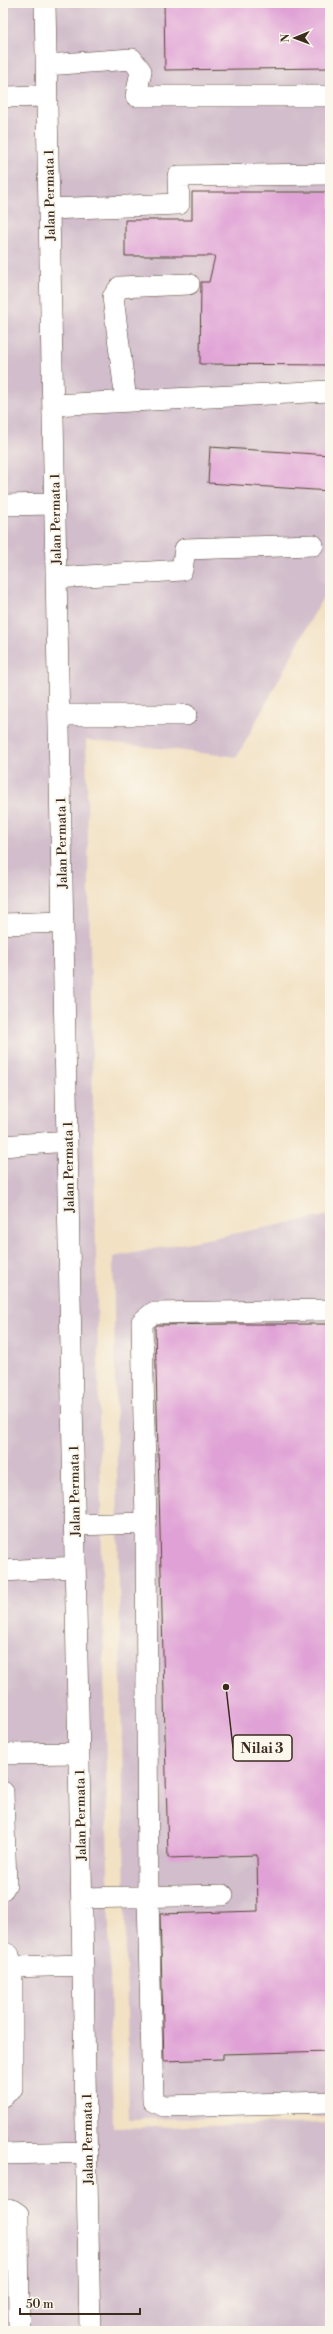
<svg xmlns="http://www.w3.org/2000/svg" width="333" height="2334" viewBox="0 0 333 2334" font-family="'Libre Bodoni',serif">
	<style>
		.industrial { fill: #d1bdcb }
		.building { fill: #e0a2d6 }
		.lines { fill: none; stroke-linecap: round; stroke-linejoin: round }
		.minor-casing { stroke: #564537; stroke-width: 22 }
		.minor { stroke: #fff; stroke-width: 21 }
		.labels { text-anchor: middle; stroke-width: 3.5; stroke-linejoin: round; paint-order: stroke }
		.street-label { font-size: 13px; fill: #3b2a1e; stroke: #fbf7ec }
		.leader { fill: none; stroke: #3b2a1e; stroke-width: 1.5 }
		.callout-dot { fill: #3b2a1e; stroke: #fbf7ec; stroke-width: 1.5 }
		.callout { fill: #fbf7ec; stroke: #3b2a1e; stroke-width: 1.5 }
		.callout-label { font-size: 14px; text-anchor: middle; font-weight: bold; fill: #3b2a1e }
	</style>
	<rect width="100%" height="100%" fill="#fbf7ec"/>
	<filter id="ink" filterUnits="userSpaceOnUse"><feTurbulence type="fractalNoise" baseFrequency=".025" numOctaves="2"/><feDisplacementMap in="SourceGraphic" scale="8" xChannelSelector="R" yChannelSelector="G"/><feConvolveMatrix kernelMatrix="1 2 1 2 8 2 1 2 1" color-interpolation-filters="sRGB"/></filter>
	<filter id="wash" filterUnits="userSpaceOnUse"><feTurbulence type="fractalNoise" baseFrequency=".012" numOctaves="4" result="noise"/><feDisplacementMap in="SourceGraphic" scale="16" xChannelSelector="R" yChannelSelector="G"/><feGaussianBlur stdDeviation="0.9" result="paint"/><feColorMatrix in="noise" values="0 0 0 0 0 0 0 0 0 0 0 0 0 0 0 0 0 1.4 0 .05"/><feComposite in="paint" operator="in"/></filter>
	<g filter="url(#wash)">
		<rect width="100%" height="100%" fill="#f2e1c3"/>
		<path class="industrial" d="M3,3H330V584L237,757L86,740L113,2128L330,2123V2331H3Z
			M330,1215V2117L129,2119L113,1257Z"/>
		<g id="blocks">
			<path class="building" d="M164,3H330V68L165,70Z
				M192,192H330V365L200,364L201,282H209L215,256H125V220H192Z
				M210,447L330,455V491L208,483Z
				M226,1324H330V2051L223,2054V2059L164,2061L160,1914L258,1911L257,1855L168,1858L155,1327L157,1325Z"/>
		</g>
	</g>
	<g filter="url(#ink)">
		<use href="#blocks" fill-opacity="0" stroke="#564537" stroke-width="1"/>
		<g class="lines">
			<g class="minor-casing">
				<path id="minor" d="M45,3L90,2331
					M46,65L132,59L141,71L136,96H330
					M3,97L47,96
					M49,209L179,204L178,176L330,174
					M126,401L113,297L120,287L189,284
					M53,405L330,391
					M3,505L55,504
					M56,578L182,570L185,549L313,545
					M59,715H186
					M3,924L63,922
					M3,1146L67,1141
					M146,1523L148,1897L153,2101L163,2106L330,2102
					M75,1525L146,1523L142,1322L153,1313L330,1310
					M3,1571L75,1567
					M3,1754L79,1753
					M3,1792L6,1884L3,1889
					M82,1898L223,1895
					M3,1952L9,1955L12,1967V2088L3,2096
					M12,1967L83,1965
					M3,2154L87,2152
					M3,2210H12L18,2214L19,2331"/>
			</g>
			<use href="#minor" class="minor"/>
		</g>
	</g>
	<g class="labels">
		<g class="street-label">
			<text transform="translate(49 195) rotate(-91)" y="5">Jalan Permata 1</text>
			<text transform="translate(55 519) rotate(-91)" y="5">Jalan Permata 1</text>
			<text transform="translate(61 843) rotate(-91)" y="5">Jalan Permata 1</text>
			<text transform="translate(68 1167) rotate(-91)" y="5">Jalan Permata 1</text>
			<text transform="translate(74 1491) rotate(-91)" y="5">Jalan Permata 1</text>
			<text transform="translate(80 1815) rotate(-91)" y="5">Jalan Permata 1</text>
			<text transform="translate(87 2139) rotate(-91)" y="5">Jalan Permata 1</text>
		</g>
	</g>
	<path class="leader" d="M226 1687L233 1748"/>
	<circle class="callout-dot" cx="226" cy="1687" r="4"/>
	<rect class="callout" x="233" y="1735" width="59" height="26" rx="4"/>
	<g class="callout-label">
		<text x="262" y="1753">Nilai 3</text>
	</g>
	<rect width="333" height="2334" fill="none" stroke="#fbf7ec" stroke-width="16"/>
	<g transform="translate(295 38) rotate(269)" stroke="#fbf7ec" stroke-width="3" paint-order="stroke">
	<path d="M0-3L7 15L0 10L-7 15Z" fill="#3b2a1e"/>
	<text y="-6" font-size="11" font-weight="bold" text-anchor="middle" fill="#3b2a1e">N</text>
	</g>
	<path d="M20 2308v6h120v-6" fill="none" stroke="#3b2a1e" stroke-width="2"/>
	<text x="26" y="2308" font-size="12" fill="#3b2a1e" stroke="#fbf7ec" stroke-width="3" paint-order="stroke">50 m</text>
</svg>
